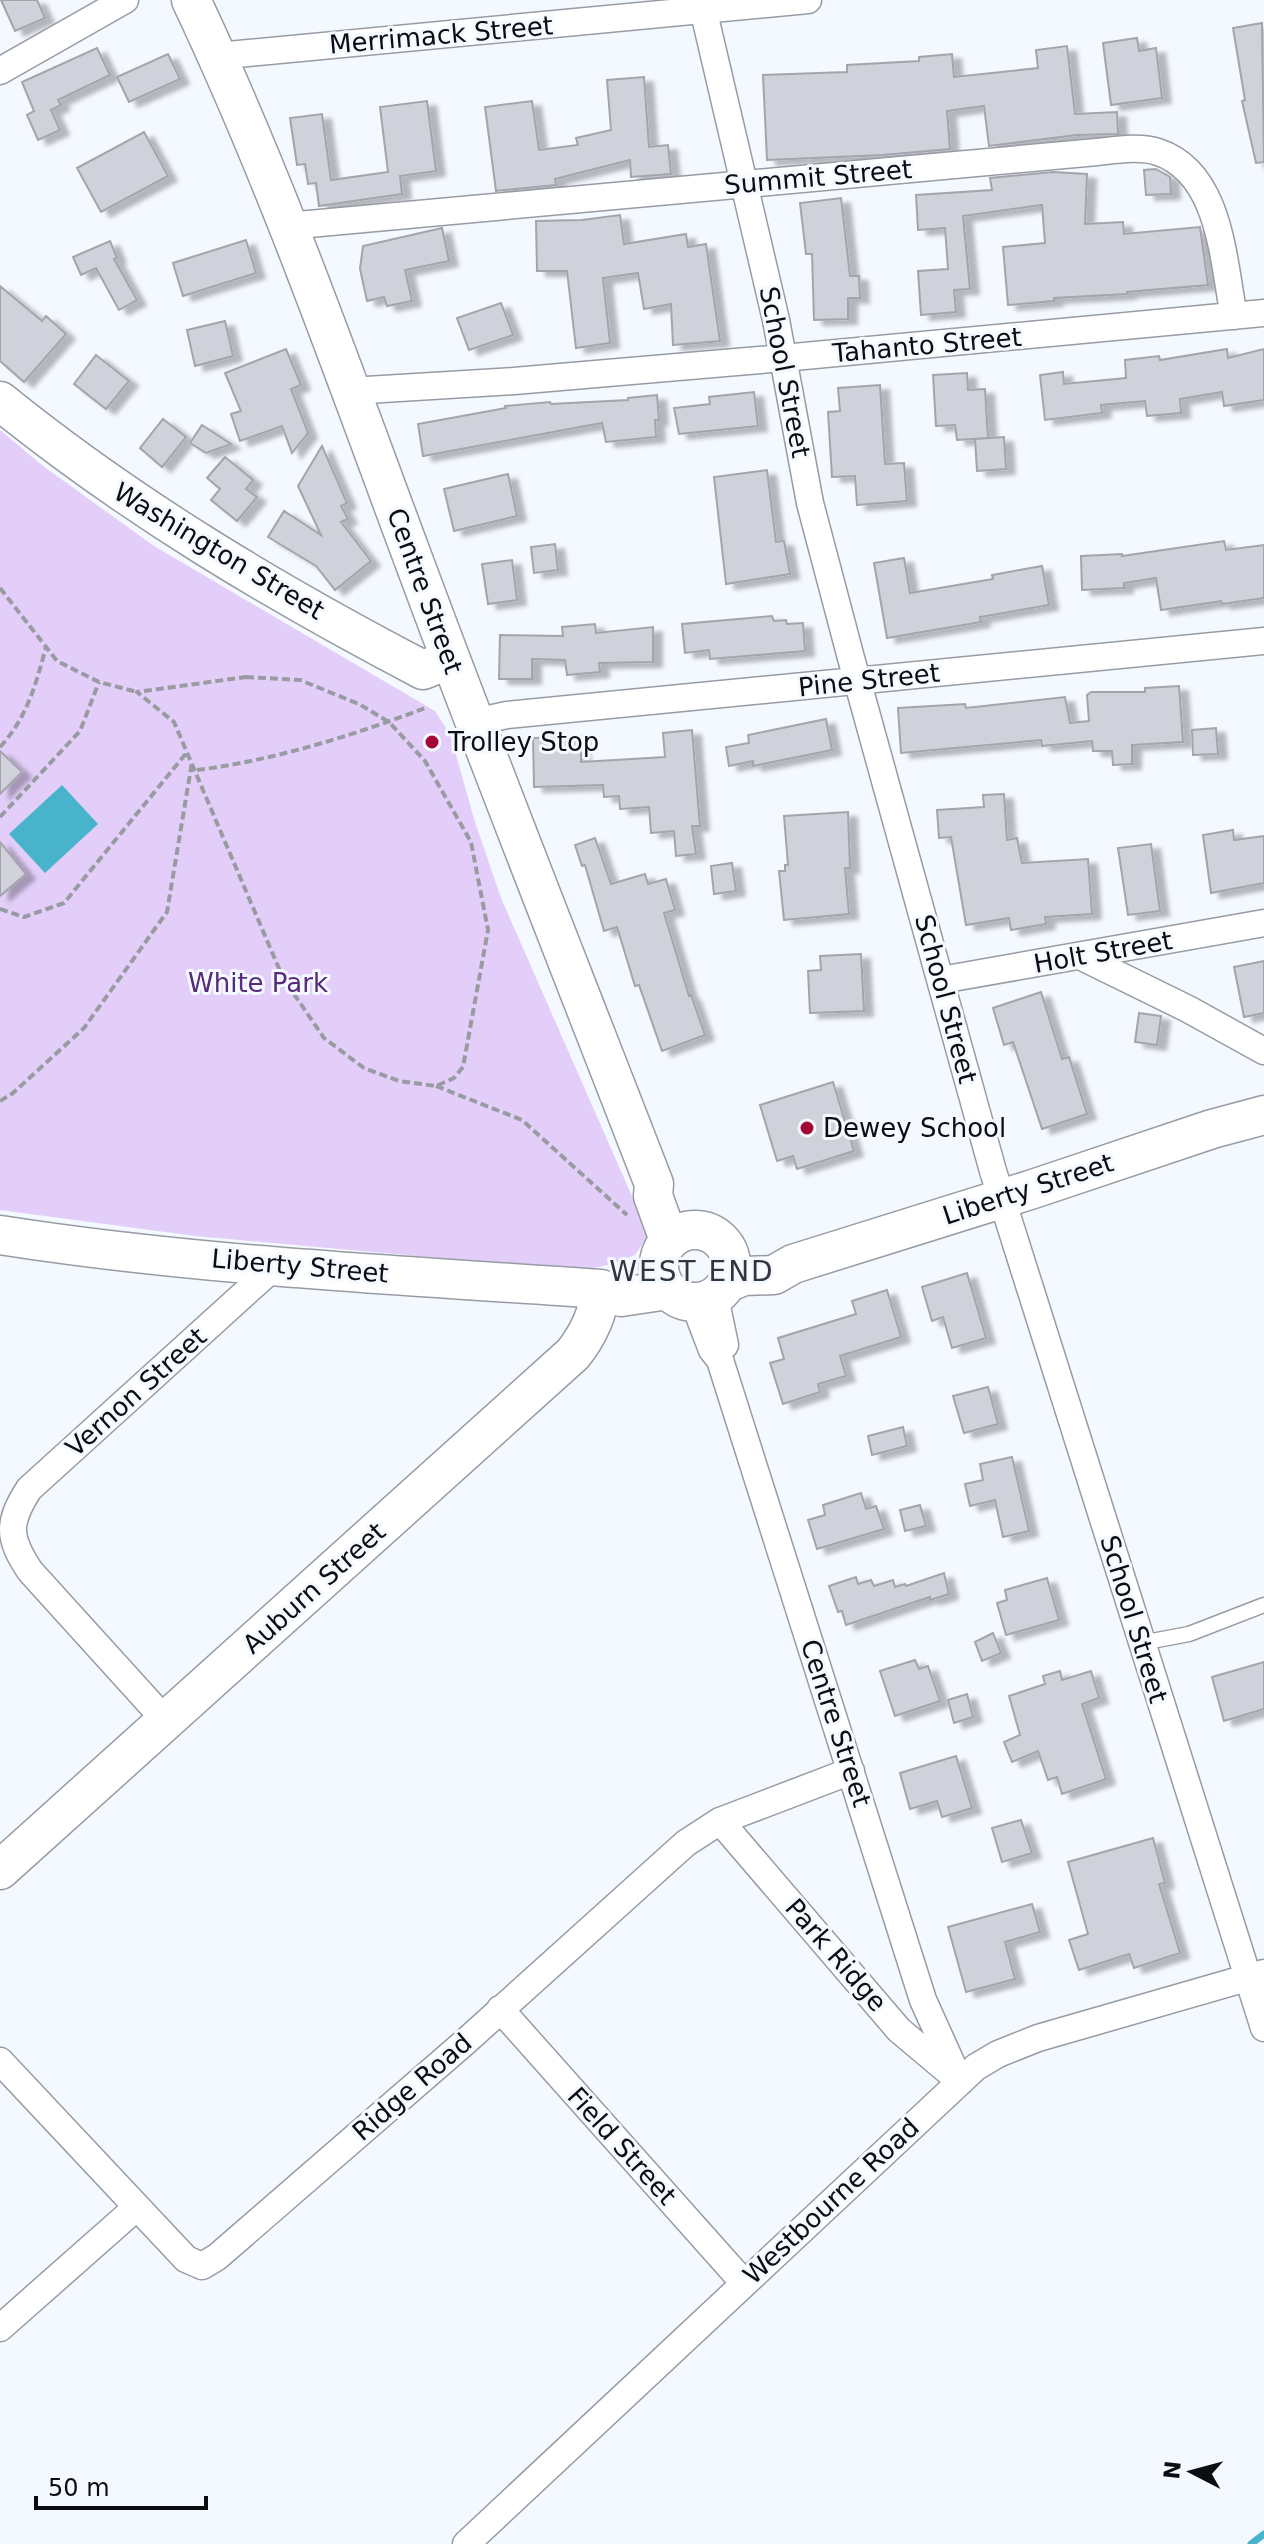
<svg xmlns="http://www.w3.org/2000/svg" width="1264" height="2544" viewBox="0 0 1264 2544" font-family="'DejaVu Sans',sans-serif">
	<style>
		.green { fill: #e3cef9 }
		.water { fill: #4ab3cc }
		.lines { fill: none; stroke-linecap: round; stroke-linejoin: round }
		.stream { stroke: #4ab3cc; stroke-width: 7 }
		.building { fill: #d0d1da; stroke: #a4a4ad; stroke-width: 2; filter: url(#shadow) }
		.lane-casing { stroke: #979ba3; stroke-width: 17 }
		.street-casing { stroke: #979ba3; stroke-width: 29 }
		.secondary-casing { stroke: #979ba3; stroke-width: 41 }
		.path { stroke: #989ba1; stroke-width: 4; stroke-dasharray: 8 4; stroke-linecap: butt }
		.lane { stroke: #fff; stroke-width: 14 }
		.street { stroke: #fff; stroke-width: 26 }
		.secondary { stroke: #fff; stroke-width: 38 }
		.poi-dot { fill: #a40636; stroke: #f4f8ff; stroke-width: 3 }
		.labels { text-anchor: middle; stroke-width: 6; stroke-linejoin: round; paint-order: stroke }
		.street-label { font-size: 26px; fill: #0c0d10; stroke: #f4f8ff }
		.poi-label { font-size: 26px; fill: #0c0d10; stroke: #f4f8ff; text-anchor: start }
		.park-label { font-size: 26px; fill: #572b7a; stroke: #f4f8ff }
		.neighbourhood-label { font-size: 28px; letter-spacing: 2px; fill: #32363c; stroke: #f4f8ff }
	</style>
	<defs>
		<filter id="shadow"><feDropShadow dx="9" dy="5" stdDeviation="2" flood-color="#0004"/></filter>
	</defs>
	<rect width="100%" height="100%" fill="#f4f8ff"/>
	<path class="green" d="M0,430L43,466L154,546L435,711L450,734L475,822L501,898L649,1235L635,1255L612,1264L594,1268L537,1267L195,1236L0,1210Z"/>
	<path class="water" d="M62,785L98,824L45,873L9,834Z"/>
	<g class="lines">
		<path class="stream" d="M1251,2544L1264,2534"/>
	</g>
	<path class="building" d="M1,0H37L45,18L15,31Z
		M1262,23L1264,162L1256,163L1242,101L1245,100L1233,28Z
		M1137,38L1139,51L1156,48L1162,98L1111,105L1103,43Z
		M1067,46L1075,114L1117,112L1118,134L1077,135L989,146L984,106L947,111L950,149L883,155L767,160L763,75L847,72V65L919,61V57L952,54L954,77L1038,68L1036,50Z
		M97,48L110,75L58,100L61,105L51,110L60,130L38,140L27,115L34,111L22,82Z
		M168,54L180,79L129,102L117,77Z
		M644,77L649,147L668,145L671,174L631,177L630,160L555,179L556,185L496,191L485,107L532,101L539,150L578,145L576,138L611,130L607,80Z
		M427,101L436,171L400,176L402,194L319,206L316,183L308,184L305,164L297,165L290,118L322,114L331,180L388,172L380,107Z
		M144,132L168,176L101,212L77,168Z
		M1156,169L1170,177L1171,194L1146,195L1144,170Z
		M1053,172L1087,174L1085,224L1123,222L1124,234L1200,227L1208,285L1127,292V294L1054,298V301L1008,305L1003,247L1045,243L1042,205L963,216L970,289L954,290L956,312L921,315L918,271L948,269L945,228L918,230L916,195L992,190L990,178Z
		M841,198L850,276H859L860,298H848V319L814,320L812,254H806L800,203Z
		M620,215L624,244L686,234L688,247L706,244L720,341L673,345L671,304L644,309L638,273L603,278L610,343L576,348L567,271H537L536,221L582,220Z
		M442,228L449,261L405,270L412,301L387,306L384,297L367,301L360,269L363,246Z
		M246,240L256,273L183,296L173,263Z
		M110,241L117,258L114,259L137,300L119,310L96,268L81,275L73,257Z
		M0,286L42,321L46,316L66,334L24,382L0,361Z
		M501,303L513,335L469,350L457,318Z
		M225,321L233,356L195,366L187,330Z
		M286,349L301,385L291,389L308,433L292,453L282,426L240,441L231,414L241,411L225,373Z
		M1227,349L1228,358L1264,349V400L1224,406L1222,392L1180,399L1181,413L1147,416L1145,401L1101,405L1102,413L1045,420L1040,375L1063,372L1064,384L1126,378L1125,360L1159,356L1160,360Z
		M96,355L129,381L106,409L74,384Z
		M967,373L968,390L985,389L988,438L957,440L955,425L936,426L933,375Z
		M880,385L885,464L904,463L907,501L857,505L855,476L832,477L828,412L840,411L838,388Z
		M754,392L758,426L679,434L674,408L710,404L709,397Z
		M657,395L659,420H655L656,437L606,442L602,423L423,456L418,424L506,408L505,406L550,402L551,404L628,400V398Z
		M163,419L186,437L162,467L140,448Z
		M202,425L231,444L206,453L190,443Z
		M1004,437L1006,469L977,471L975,439Z
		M322,446L347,503L341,506L348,519L341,522L371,561L335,590L316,566L268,537L284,511L321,535L298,486Z
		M225,457L253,480L246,489L257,497L237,521L211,500L220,489L207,478Z
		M767,470L776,542L784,541L790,574L726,584L714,477Z
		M508,474L517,516L454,531L444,489Z
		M1224,541L1226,550L1264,545V598L1222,604L1221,601L1161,610L1156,578L1124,583V588L1082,590L1081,556L1122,554V556Z
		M555,544L558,570L534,573L531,547Z
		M904,558L910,593L993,579L992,575L1042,566L1049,605L980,617L981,622L887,638L874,563Z
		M512,560L517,600L488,604L482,564Z
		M772,616L774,621L786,620L787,624L803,623L805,651L710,659L709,650L685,653L682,624Z
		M595,624L596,633L653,627V662L599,663L600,672L567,675L565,660L532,659V679H499L500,635L563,636L562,627Z
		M1179,686L1183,742L1132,745V764L1113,765L1112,751H1093L1092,741L1042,746L1041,740L901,753L898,708L965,704L966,708L1065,697L1070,723L1089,721L1087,695L1091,692H1145V688Z
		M826,719L832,750L753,766V761L729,766L726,747L749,743L748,735Z
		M1216,728L1218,754L1193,755L1192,730Z
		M692,730L700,826H692L696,854L676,856L674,831L651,833L649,807L620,809L619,796L604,797L603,785L534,787L533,738L581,736V762L665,757L663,733Z
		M0,751L22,772L0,794Z
		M1004,794L1007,840L1017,838L1022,863L1088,859L1092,914L1045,917L1046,924L1011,930L1009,918L966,925L951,837L939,838L937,810L984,807L983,795Z
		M848,812L850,868H845L849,914L784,920L779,871H785V865H788L784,816Z
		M1233,830L1234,840L1264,836V883L1211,893L1203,835Z
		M595,838L611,884L645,874L648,884L666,879L675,910L664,913L689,996L691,995L705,1035L662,1051L639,985L635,986L617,927L604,931L585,865L582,866L575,845Z
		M0,842L26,874L0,896Z
		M1151,844L1160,911L1128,915L1118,848Z
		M732,863L736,891L714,894L711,866Z
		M861,954L864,1011L810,1013L808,971L821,970L820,956Z
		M1264,961V1013L1244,1017L1234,967Z
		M1041,992L1062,1059L1069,1057L1087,1114L1042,1129L1013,1042L1004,1045L993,1008Z
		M1139,1013L1161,1016L1157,1045L1135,1042Z
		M833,1082L854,1151L797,1169L793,1156L777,1161L760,1105Z
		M967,1273L986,1338L952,1348L943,1317L932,1321L922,1287Z
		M887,1290L901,1337L840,1356L846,1376L818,1384L820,1392L783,1404L770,1363L784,1359L778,1338L856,1314L852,1301Z
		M988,1387L998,1424L964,1433L953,1396Z
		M903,1427L907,1446L872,1455L868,1436Z
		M1012,1457L1029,1531L1003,1537L995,1500L970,1506L965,1484L983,1480L980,1464Z
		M861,1493L866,1509L876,1506L884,1529L817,1549L808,1520L825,1515L823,1505Z
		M920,1505L926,1526L905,1531L900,1510Z
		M944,1573L949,1594L930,1600V1597L846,1625L842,1611L838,1612L829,1586L856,1577L858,1584L871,1580L874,1586L893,1580L895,1587L905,1584L906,1586Z
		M1047,1578L1059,1620L1006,1635L997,1603L1007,1600L1005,1590Z
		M993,1633L1001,1653L982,1661L975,1642Z
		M915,1660L919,1669L928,1666L940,1701L895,1716L880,1671Z
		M1264,1662V1709L1224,1721L1212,1677Z
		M1060,1671L1062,1680L1091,1671L1099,1698L1082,1704L1106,1779L1062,1794L1057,1777L1048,1780L1038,1751L1012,1762L1004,1742L1020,1735L1009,1696L1045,1684L1043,1676Z
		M967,1694L973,1717L954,1723L948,1700Z
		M956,1756L972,1808L942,1817L937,1801L910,1809L900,1773Z
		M1021,1820L1032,1853L1002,1862L992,1828Z
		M1153,1838L1165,1883L1159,1884L1180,1953L1134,1968L1129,1954L1079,1970L1069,1940L1088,1934L1068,1862Z
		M1032,1904L1040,1932L1005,1942L1015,1979L966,1992L948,1927Z"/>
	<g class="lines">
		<g class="lane-casing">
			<path id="lane" d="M1141,1643L1189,1634L1264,1605"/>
		</g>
		<g class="street-casing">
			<path id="street" d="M701,0L776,320L810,503L851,658L993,1171L1264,2028
				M217,56L808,0
				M0,71L125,0
				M287,226L1097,152C1116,150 1140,146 1158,152C1221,173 1223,261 1234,316
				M350,391L514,381L783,358L1264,313
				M475,722L507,715L1264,641
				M1082,957L1188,1009L1264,1051
				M941,980L1264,923
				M715,1297L725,1345
				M694,1303L712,1350L720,1360L923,2000L960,2082
				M166,1721L30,1571C8,1538 7,1523 29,1489L275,1266
				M720,1821L899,2030L955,2077
				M500,2009L744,2283
				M0,2061L186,2259L202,2266L217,2257L465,2042L686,1843L720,1821L851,1771
				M0,2328L137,2207
				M466,2544L976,2067L998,2054L1038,2038L1264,1973"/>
		</g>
		<g class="secondary-casing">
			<path id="secondary" d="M191,0C281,190 350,391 424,588C498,787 577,985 654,1184L653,1196L669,1240
				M0,401C131,507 274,592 423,670L450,659
				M659 1266a36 36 0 1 1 72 0a36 36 0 1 1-72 0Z
				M0,1235C198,1266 401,1275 601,1289L621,1297L668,1290
				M729,1282L744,1276L774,1275L793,1264L1033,1189L1212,1129L1264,1115
				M0,1870L573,1354C589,1334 598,1314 601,1289"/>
		</g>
		<path class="path" d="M0,588L57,661L99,682L137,692
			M246,677L300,680L359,704L389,722L425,761L471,842L488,930L463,1067L454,1078L436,1086L399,1081L364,1068L324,1038L283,978L174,722L137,692Z
			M0,747C27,718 36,684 46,647
			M197,770C276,760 354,735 428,707
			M0,817L80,731L99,682
			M0,909L24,917L64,903L188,751
			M436,1086L522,1120L627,1215
			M0,1101L13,1093L84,1028L167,912L192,762"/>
		<use href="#lane" class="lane"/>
		<use href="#street" class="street"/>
		<use href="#secondary" class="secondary"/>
	</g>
	<g class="poi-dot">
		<circle cx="432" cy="742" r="8"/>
		<circle cx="807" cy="1128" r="8"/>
	</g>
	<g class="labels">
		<g class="street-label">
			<text transform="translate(441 35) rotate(-5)" y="9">Merrimack Street</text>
			<text transform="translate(818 177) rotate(-5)" y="9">Summit Street</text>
			<text transform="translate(927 345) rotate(-5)" y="9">Tahanto Street</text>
			<text transform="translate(785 372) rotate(79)" y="9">School Street</text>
			<text transform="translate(219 551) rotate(31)" y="9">Washington Street</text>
			<text transform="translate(425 591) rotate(70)" y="9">Centre Street</text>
			<text transform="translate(869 680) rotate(-6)" y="9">Pine Street</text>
			<text transform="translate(1103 952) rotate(-10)" y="9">Holt Street</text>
			<text transform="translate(946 999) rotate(75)" y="9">School Street</text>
			<text transform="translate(1028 1189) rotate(-18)" y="9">Liberty Street</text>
			<text transform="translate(300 1266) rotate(5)" y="9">Liberty Street</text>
			<text transform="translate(136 1392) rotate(-42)" y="9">Vernon Street</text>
			<text transform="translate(314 1588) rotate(-42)" y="9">Auburn Street</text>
			<text transform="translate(1134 1619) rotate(73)" y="9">School Street</text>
			<text transform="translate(836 1723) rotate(72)" y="9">Centre Street</text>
			<text transform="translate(836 1955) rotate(49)" y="9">Park Ridge</text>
			<text transform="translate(412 2087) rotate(-41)" y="9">Ridge Road</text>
			<text transform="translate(622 2146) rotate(48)" y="9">Field Street</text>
			<text transform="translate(831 2201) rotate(-43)" y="9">Westbourne Road</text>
		</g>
		<g class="poi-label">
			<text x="448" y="751">Trolley Stop</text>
			<text x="823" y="1137">Dewey School</text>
		</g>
		<g class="park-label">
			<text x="258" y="992">White Park</text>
		</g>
		<g class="neighbourhood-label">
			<text x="692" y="1281">WEST END</text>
		</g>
	</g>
	<g transform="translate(1192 2472) rotate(276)" stroke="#f4f8ff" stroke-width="6" paint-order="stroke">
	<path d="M0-6L14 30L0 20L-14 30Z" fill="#0c0d10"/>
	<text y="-12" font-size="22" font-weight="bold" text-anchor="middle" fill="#0c0d10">N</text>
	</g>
	<path d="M36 2496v12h170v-12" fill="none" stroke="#0c0d10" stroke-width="4"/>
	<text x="48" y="2496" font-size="24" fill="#0c0d10" stroke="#f4f8ff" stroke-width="6" paint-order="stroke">50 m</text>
</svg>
